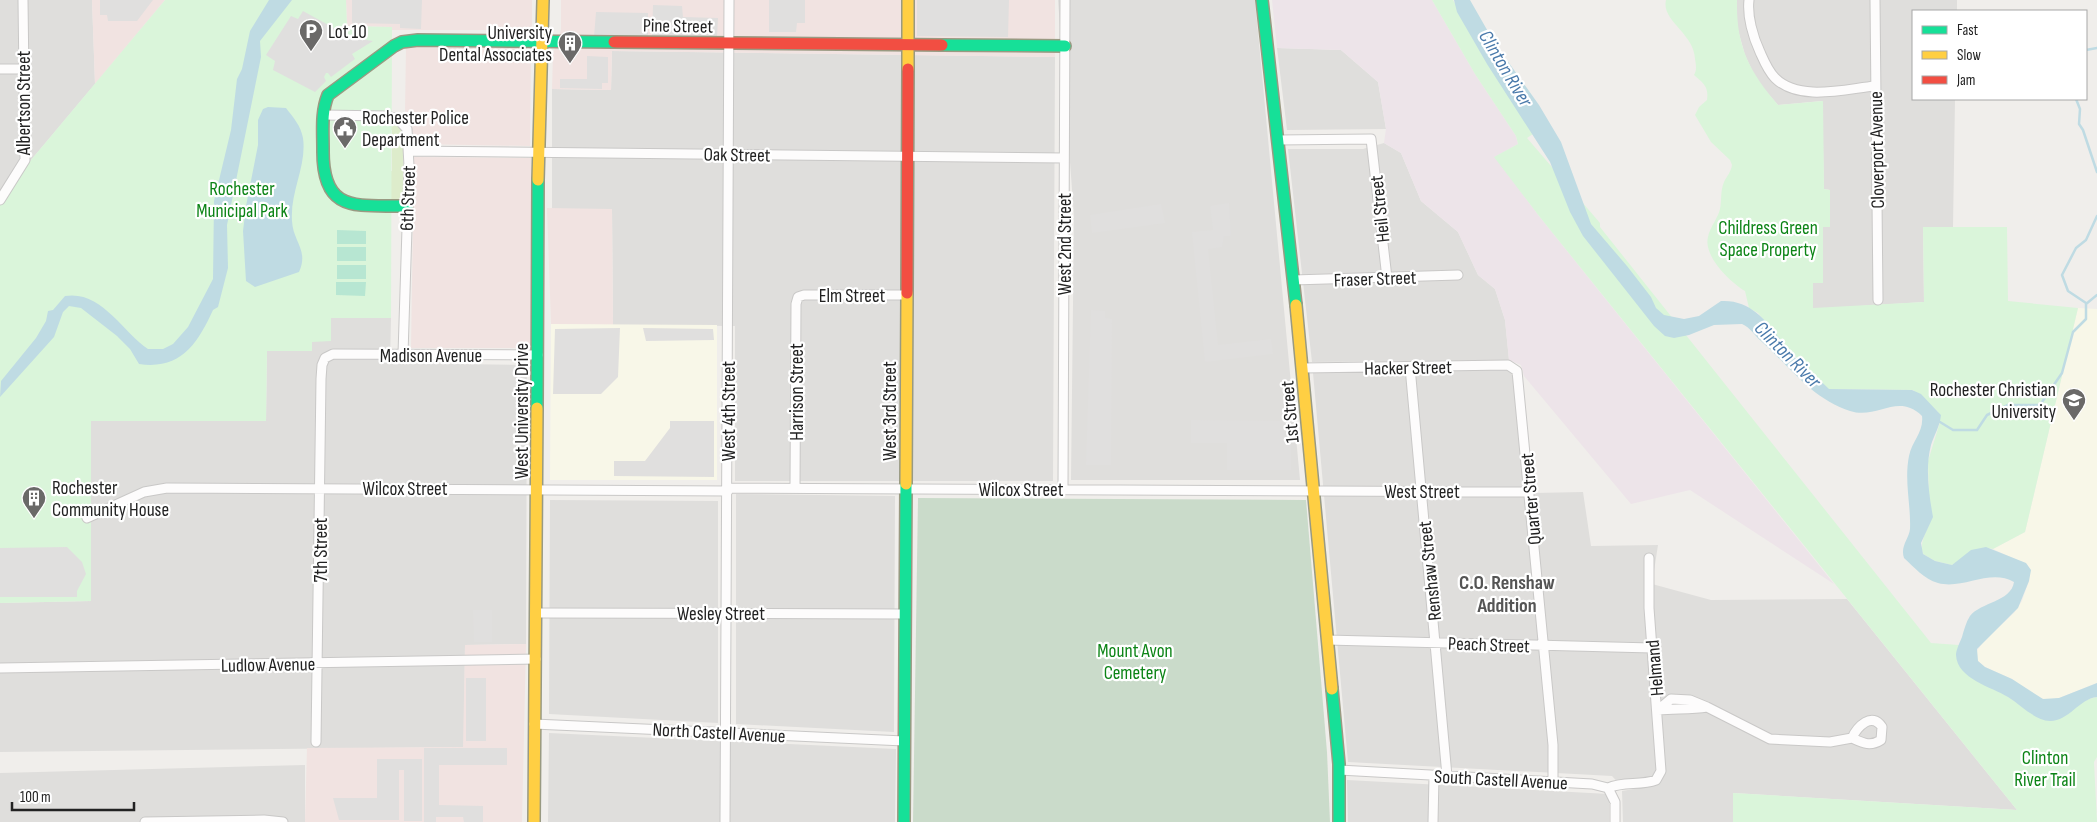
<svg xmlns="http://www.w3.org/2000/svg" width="2097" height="822" viewBox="0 0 2097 822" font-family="'Sofia Sans Condensed',sans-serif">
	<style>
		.residential { fill: #dfdedc }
		.commercial { fill: #f1e3e1 }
		.industrial { fill: #ede4e9 }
		.education { fill: #f8f7e8 }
		.grass { fill: #ddeccb }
		.cemetery { fill: #cadbca }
		.park { fill: #daf5da }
		.pitch { fill: #b7e6d2 }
		.parking { fill: #e0dfde }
		.water { fill: #bfdbe3 }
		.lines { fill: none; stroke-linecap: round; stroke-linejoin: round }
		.stream { stroke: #bfdbe3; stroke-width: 2.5 }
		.street-casing { stroke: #c9c8c7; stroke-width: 11 }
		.fast-casing { stroke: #999a82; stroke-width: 14 }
		.slow-casing { stroke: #999a82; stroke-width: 14 }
		.jam-casing { stroke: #999a82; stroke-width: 14 }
		.street { stroke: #fdfcfc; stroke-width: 9 }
		.fast { stroke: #16e098; stroke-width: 11 }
		.slow { stroke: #ffcf43; stroke-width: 11 }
		.jam { stroke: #f24e42; stroke-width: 11 }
		.labels { text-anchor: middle; stroke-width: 4.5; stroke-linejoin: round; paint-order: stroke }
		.street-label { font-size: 19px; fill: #222; stroke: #fff }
		.poi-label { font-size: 19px; fill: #222; stroke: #fff; text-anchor: start }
		.park-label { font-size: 19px; fill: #0c8416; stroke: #fff }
		.water-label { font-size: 20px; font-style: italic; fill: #4a7aab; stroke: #fff }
		.neighbourhood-label { font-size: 20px; font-weight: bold; fill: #555; stroke: #fff }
	</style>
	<rect width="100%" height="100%" fill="#f0eeeb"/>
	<path class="residential" d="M0,0H92L95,84L0,197Z
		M1058,0H1255L1300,480H1071L1074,216Z
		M1737,0H1957V11H1913V99H1955L1953,227L1923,228L1924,302L1813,309V283H1823V227H1830V190L1824,189L1822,101L1778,105L1757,81L1745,55L1736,23Z
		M1277,48L1341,50L1378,82L1386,129L1287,130Z
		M612,51L1055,57L1053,481H735V326L613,325L612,210L552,209V89L611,90Z
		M1384,143L1401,153L1421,201L1458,232L1478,275L1495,289L1505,320L1509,360L1312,362L1288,149H1363Z
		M331,318H391L390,363L527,365L526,644L465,645L464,747L0,752V603L91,601V420L266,421L267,351H312V342Z
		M1457,370H1508L1513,374L1523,483L1534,493L1583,492L1591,546L1658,545L1652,584L1711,600L1847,599L2017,810L1733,793V822H1623L1622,791L1646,787L1623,788L1612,776L1348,762L1313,373H1404Z
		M736,494L895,496L894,732L736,724Z
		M550,500L718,501V723L549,714Z
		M549,733L896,749L895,822H548Z
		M305,765V822H0V773Z
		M1347,780L1609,794V822H1348Z"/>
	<path class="commercial" d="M92,0H165L95,84Z
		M346,0H532V30H392L391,27L347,26Z
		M561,0H1055V57L612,51L611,90L552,89L553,54L561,30Z
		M406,47L531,48L530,146L417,144L405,112Z
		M414,157L531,158L530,348H411Z
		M547,208L612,209L613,325L551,324Z
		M526,644L522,822H305L307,748L463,747L465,645Z"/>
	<path class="industrial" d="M1272,0H1432L1475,74L1516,136L1518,144L1495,157L1539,216L1834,584L1690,490L1631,504L1524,376L1521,365L1509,360L1505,320L1495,289L1478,275L1458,232L1421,201L1401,153L1384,143L1386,129L1378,82L1341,50L1277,48Z"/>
	<path class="education" d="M2078,308L2097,309V683L2059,698L2047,700L2037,697L2012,679L1985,667L1978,661L1975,654L1983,642L2014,613L2022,601L2029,581L2028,565L1993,549L2025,532Z
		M551,324L717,325V480H550Z"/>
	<path class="grass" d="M393,121L404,132L403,193L398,200H387L337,172L392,171V130H377Z"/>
	<path class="cemetery" d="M918,498L1306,500L1327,752L1330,822H913Z"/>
	<path class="park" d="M165,0H346L347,26L392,27L391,318H331V341L312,342V351H267L266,421H91V601L0,603V197Z
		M1432,0H1453L1483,51L1536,132L1527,138L1600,223V227L1931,643L1959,645C1949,676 1987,683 2007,696C2021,705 2032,715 2048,720C2061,714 2084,699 2097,697V757L2094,762L2097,822H1733V793L2017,810L1539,216L1494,157L1518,144L1516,136L1475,74Z
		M1666,0H1737C1736,46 1749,71 1778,105L1823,101L1824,189L1830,190V227H1823V283H1813V308L1924,302L1923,227H2007L2008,301L2078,308L2025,532L1993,549C1976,544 1965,557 1952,565L1935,561L1923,554C1917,536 1937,524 1929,507L1928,461L1940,422L1938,412L1913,390L1828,389L1790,351L1758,313L1749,308L1745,291C1730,282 1703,256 1708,237C1710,227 1718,218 1720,209C1722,199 1720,192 1724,182C1727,176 1731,172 1732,165L1730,160L1711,142L1695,115L1699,107L1707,100C1709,86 1703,83 1694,75C1697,70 1696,65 1695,59C1694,33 1661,21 1666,0Z"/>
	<path class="pitch" d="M337,230L366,231V244H337Z
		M337,247H366V261H337Z
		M337,265H366V279H337Z
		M336,282H366L365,296L336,295Z"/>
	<path class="parking" d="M100,0H153L137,21H108L107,15H100Z
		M352,0H422L421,29L400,28V24L352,23Z
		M769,0H805V23H797L796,32H769Z
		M917,0H1009L1008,37L917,36Z
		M653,5L682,6L683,17L718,18L717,37L652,36Z
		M303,11L352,38L373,41L352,54L355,59L331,77L328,73H326L324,77L326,81L315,92L273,70L275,61L266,55L291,16L298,19Z
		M596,12L648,13V37H594Z
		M587,56L608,57V83H602V89L560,88V79H587Z
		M1229,203L1231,236H1224L1222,247L1208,249L1218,345L1271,339L1273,354L1205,362L1192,232L1213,230L1210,206Z
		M1161,204L1165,223L1092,233L1090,215Z
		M1091,310L1105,311V318L1112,319L1111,465H1086Z
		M620,328L618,377L601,394H553L555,329Z
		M643,328L713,329L714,340L646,341Z
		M1191,420L1284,421V427H1291V470H1227V443H1191Z
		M670,421H714V477L614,476V461H645L670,428Z
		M67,547L82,562L86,574L77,591V597H0V548Z
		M473,610H492V642H474Z
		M466,678H486V741H466Z
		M424,748H507V765H439V805L483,806V822H464L463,817H436V822H424Z
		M377,759H422V821H404V770H399V820H339L333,798H377Z"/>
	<path class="water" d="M269,0H292L260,41L261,57L227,225L228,268L218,307L213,310C197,345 180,370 139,364L130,349L117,336L81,308L69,306L63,312L54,337L0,397L1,381L36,338L46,321L48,311L53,310L65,296C101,290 122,331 148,349H163L173,344L188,327L213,279L214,201L231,130L237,79L242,69L250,31Z
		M1454,0H1470L1494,42L1539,105L1561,142L1591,224L1627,266L1651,297L1656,308L1664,315L1684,319L1699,316L1721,301C1755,299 1772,329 1789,351C1800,365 1816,376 1829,389L1912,390L1921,394L1938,412L1941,415C1940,426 1934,435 1931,445C1925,468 1929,495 1933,517L1921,543L1923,554L1935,561L1952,565L1971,550L1986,547L2026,563L2031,570L2029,581L2018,608L1977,649L1978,661L1985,667L2012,679L2043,699L2059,698L2097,683V697C2079,699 2069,721 2050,721C2034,720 2021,705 2008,697C1992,687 1957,679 1956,655C1956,650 1960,642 1962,637C1964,630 1966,622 1970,616C1981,602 2011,602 2014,582C1990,568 1963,590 1938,583C1924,579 1914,567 1904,558C1900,546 1909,539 1910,529C1911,504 1904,481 1909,456C1912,441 1924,432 1922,416C1898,392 1877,420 1850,411C1812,399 1790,367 1761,341C1755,336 1750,327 1742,324L1714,325L1689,335L1674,338L1665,336L1654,326L1583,236L1570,212L1550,162L1487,64L1457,12Z
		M268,107L286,108C293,117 301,126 303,138C307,166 290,191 292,221C293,242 309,250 299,272L255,287L246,281L243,231L246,206L258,145V120L263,109Z"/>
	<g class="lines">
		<path class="stream" d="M2086,50L2097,48
			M2076,99L2080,109L2079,124L2083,130L2097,172
			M2086,303L2068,291L2062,275L2076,248L2086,240L2097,216
			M1940,422L1953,430H1977L1987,415L2008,405H2040L2062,373L2073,332L2086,319V304L2097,295"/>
		<g class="street-casing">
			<path id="street" d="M1749,0C1747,16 1753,37 1760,52C1764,61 1768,71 1775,78C1799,102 1845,89 1875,86
				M1875,0L1878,300
				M0,69H23
				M324,115L387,116L398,119L407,129L409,166L403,354
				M1278,140L1371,139L1387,278
				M409,151L1064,158
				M0,200L25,160L23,0
				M1293,280L1458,275
				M1410,367L1447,776
				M1303,368L1508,365L1517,371L1553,745V782
				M795,487L796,304L798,297L804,295H907
				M728,488L1529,492
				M1063,489L1065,0
				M87,518L144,492L167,488L728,491
				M537,613L905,614
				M1327,640L1652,648
				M0,668L536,659
				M1671,699L1690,700L1707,707C1690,710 1674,708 1658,710Z
				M1707,707L1770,739L1830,742L1852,738C1857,727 1872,711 1882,727L1881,740C1870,747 1863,743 1852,738
				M534,724L904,741
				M316,742L321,379L322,365L325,358L333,354L538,355
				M1339,770L1592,784L1608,788
				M1608,788C1624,781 1640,786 1656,780L1661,771L1649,608V558
				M1608,788L1615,802V822
				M145,822L264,820L283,822
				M725,822L729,0
				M1433,822L1434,776"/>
		</g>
		<g class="fast-casing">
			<path id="fast" d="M1262,0L1296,305
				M942,45L1065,46
				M407,206C356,205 322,214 323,149C323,130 321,112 328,95L394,46L402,42L418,40L614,42
				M537,408L538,180
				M1332,689L1339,764V822
				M904,822L906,484"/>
		</g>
		<g class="slow-casing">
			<path id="slow" d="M908,69V0
				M538,180L543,0
				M1296,305L1332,689
				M906,484L907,293
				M534,822L537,408"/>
		</g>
		<g class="jam-casing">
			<path id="jam" d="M614,42L942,45
				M907,293L908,69"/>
		</g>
		<use href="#street" class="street"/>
		<use href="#fast" class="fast"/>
		<use href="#slow" class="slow"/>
		<use href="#jam" class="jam"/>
	</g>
	<defs>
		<g id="parking-pin" transform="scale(1.25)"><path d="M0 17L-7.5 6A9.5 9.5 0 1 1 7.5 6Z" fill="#6a6968" stroke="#fff"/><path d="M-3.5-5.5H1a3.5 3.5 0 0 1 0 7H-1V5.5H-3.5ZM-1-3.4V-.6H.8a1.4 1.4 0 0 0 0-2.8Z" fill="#fff"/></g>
		<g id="building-pin" transform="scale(1.25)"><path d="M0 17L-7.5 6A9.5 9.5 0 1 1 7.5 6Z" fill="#6a6968" stroke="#fff"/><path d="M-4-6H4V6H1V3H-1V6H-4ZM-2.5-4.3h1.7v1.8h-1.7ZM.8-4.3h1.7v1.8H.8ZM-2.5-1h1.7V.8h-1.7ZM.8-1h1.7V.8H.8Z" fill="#fff"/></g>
		<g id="civic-pin" transform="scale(1.25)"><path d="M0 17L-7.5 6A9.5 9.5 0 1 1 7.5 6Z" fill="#6a6968" stroke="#fff"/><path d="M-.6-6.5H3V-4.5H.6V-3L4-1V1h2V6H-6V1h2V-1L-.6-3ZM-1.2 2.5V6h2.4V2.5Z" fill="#fff"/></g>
		<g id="university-pin" transform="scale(1.25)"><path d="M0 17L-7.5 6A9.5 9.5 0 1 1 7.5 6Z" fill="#6a6968" stroke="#fff"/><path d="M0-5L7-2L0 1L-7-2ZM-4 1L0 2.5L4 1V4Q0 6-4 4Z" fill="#fff"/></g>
	</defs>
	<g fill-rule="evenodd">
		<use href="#parking-pin" x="311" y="31"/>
		<use href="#building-pin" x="570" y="43"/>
		<use href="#civic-pin" x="345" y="128"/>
		<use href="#university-pin" x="2074" y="400"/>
		<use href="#building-pin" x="34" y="498"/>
	</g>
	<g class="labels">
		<g class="street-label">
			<text transform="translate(678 25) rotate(1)" y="7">Pine Street</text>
			<text transform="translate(23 103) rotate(-90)" y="7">Albertson Street</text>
			<text transform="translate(1876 150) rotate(-91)" y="7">Cloverport Avenue</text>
			<text transform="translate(737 154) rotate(1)" y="7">Oak Street</text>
			<text transform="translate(407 198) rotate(-88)" y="7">6th Street</text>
			<text transform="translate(1379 209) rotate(-96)" y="7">Heil Street</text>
			<text transform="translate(1064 244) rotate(-90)" y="7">West 2nd Street</text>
			<text transform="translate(1375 278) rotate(-2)" y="7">Fraser Street</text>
			<text x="852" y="302">Elm Street</text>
			<text x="431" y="362">Madison Avenue</text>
			<text transform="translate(1408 367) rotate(-1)" y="7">Hacker Street</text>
			<text transform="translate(796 392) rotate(-90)" y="7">Harrison Street</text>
			<text transform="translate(521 411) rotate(-90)" y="7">West University Drive</text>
			<text transform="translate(728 411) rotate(-90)" y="7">West 4th Street</text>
			<text transform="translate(889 411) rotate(-90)" y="7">West 3rd Street</text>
			<text transform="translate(1289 412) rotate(-95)" y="7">1st Street</text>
			<text x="405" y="495">Wilcox Street</text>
			<text x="1021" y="496">Wilcox Street</text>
			<text x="1422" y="498">West Street</text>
			<text transform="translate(1530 499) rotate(-95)" y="7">Quarter Street</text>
			<text transform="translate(320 550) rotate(-90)" y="7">7th Street</text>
			<text transform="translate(1429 571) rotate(-96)" y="7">Renshaw Street</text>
			<text x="721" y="620">Wesley Street</text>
			<text transform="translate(1489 644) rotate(2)" y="7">Peach Street</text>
			<text transform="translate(268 664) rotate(-1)" y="7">Ludlow Avenue</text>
			<text transform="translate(1654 668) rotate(-95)" y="7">Helmand</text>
			<text transform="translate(719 732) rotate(3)" y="7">North Castell Avenue</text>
			<text transform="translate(1501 779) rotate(3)" y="7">South Castell Avenue</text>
		</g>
		<g class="poi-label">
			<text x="328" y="38">Lot 10</text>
			<text x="552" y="39" text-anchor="end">University<tspan x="552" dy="22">Dental Associates</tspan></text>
			<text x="362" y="124">Rochester Police<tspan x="362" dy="22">Department</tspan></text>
			<text x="2056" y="396" text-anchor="end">Rochester Christian<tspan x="2056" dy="22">University</tspan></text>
			<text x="52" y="494">Rochester<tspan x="52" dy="22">Community House</tspan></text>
		</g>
		<g class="park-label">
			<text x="242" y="195">Rochester<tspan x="242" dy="22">Municipal Park</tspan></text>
			<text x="1768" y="234">Childress Green<tspan x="1768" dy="22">Space Property</tspan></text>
			<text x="1135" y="657">Mount Avon<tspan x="1135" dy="22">Cemetery</tspan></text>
			<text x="2045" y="764">Clinton<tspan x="2045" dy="22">River Trail</tspan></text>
		</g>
		<g class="water-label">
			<text transform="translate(1506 68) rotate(59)" y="7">Clinton River</text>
			<text transform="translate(1788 354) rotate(45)" y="7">Clinton River</text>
		</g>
		<g class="neighbourhood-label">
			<text x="1507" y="589">C.O. Renshaw<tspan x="1507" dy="23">Addition</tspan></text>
		</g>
	</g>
	<rect x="1912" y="10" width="175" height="90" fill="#ffffff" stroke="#a7a7a7"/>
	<rect x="1922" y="26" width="25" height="8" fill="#16e098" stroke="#a7a7a7"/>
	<text x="1957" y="35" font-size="15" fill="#222222">Fast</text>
	<rect x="1922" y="51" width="25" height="8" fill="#ffcf43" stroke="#a7a7a7"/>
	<text x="1957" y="60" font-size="15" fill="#222222">Slow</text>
	<rect x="1922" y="76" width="25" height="8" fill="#f24e42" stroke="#a7a7a7"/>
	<text x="1957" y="85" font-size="15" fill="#222222">Jam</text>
	<path d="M12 802v8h122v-8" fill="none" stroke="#222222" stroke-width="2.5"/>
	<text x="20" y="802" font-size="15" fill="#222222" stroke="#ffffff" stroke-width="4" paint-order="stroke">100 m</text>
</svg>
